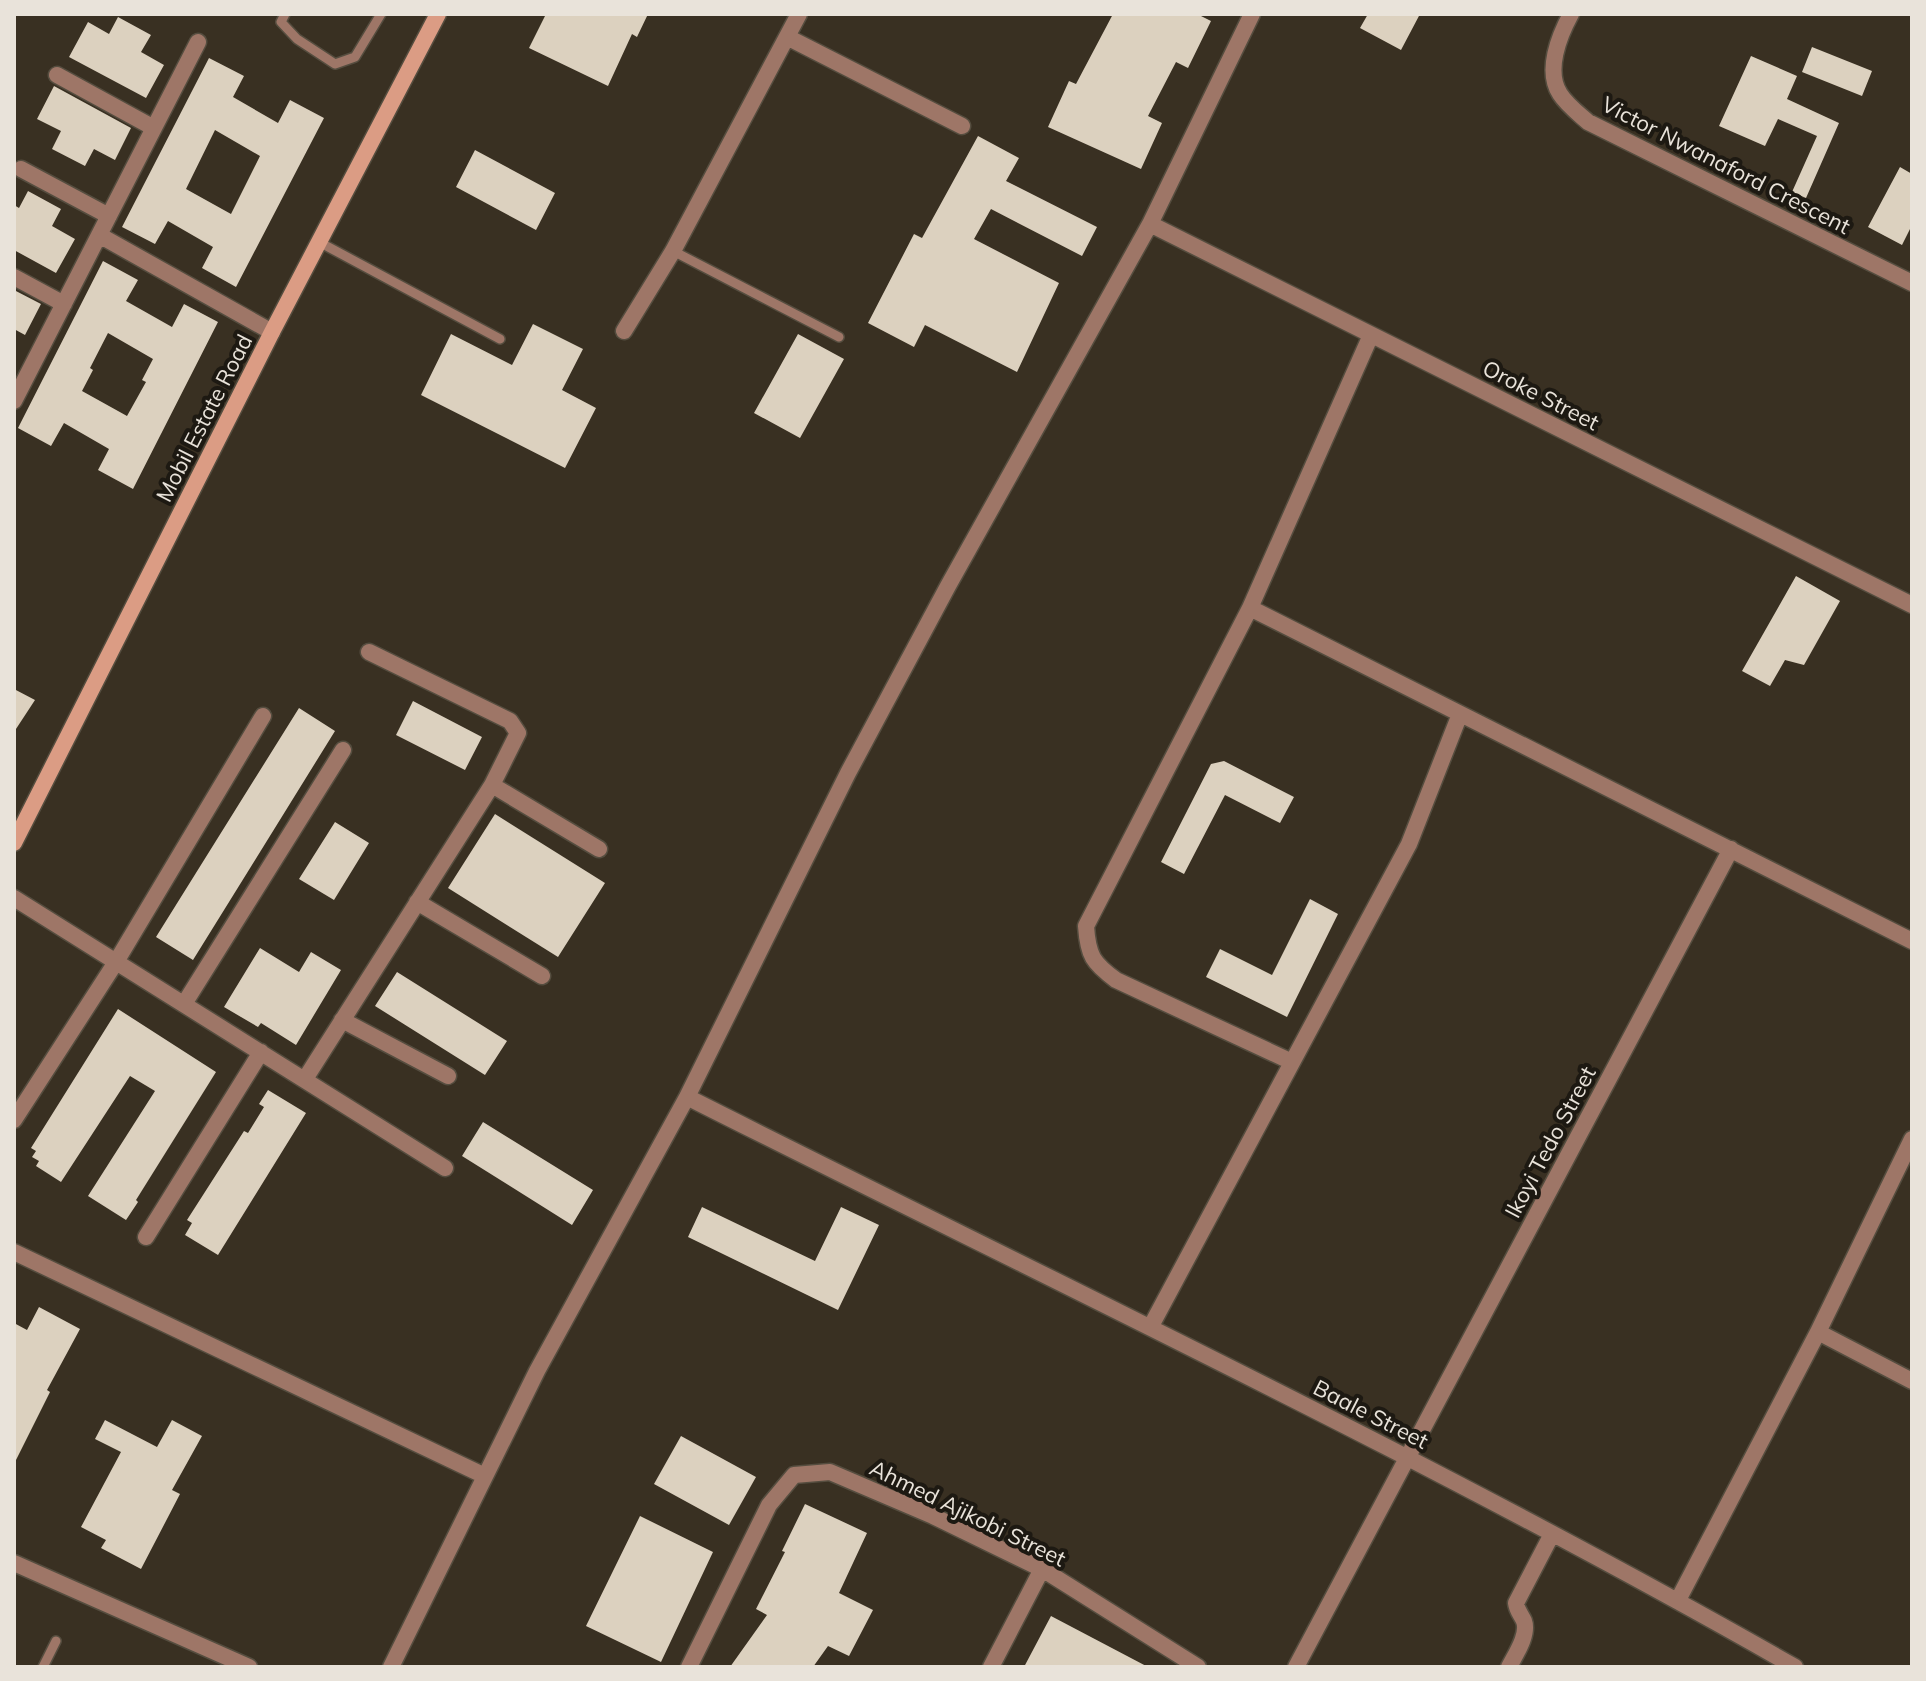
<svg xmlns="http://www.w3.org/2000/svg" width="1926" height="1681" viewBox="0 0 1926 1681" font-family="Mulish,sans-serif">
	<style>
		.building { fill: #dcd1bf; fill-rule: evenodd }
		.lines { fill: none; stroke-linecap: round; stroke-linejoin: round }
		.lane-casing { stroke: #554d3f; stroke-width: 12 }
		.street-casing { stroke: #554d3f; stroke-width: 19 }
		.secondary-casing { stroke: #554d3f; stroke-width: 19 }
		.lane { stroke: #9e7667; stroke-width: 9 }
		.street { stroke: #9e7667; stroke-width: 16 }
		.secondary { stroke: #db9c84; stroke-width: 16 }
		.labels { text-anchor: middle; stroke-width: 8; stroke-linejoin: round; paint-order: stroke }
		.street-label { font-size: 22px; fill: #e9e3da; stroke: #1d1912 }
	</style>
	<rect width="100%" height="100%" fill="#393022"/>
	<path class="building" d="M546,14H648L637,37L632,34L608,86L529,48Z
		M1113,14H1197L1211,21L1188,68L1176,62L1148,116L1162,123L1141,169L1048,127L1069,81L1076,84Z
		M1368,14H1420L1401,50L1360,28Z
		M118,17L151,35L141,52L164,65L146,98L69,57L88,22L109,34Z
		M1812,47L1872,71L1862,96L1802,72Z
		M1751,56L1797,76L1787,99L1839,123L1806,198L1792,192L1817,136L1778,119L1765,146L1719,126Z
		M209,58L244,76L233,97L278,123L290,100L324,118L236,287L202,268L213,247L168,221L155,244L122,227ZM215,130L260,156L231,214L186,189Z
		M54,86L131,128L115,160L94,149L85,166L52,149L61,131L37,119Z
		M978,136L1019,158L1006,181L1097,227L1082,256L991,209L974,239L1059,283L1017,372L925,325L914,347L868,323L914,234L922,238Z
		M475,150L555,193L536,230L456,187Z
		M1900,167L1912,174V225L1902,245L1868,227Z
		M28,191L61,209L52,226L75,239L56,273L14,250V205L19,208Z
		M103,261L138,280L126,301L172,327L184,304L218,322L133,489L98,470L109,449L64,423L51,446L18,428ZM108,333L153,359L142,380L146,382L127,416L82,391L93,370L90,368Z
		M14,290L41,304L25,335L14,329Z
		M533,324L583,349L562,390L596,408L565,468L421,395L451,334L512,365Z
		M798,334L844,359L800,438L754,413Z
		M1796,576L1840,601L1804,665L1785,660L1770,686L1742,671Z
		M14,689L35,700L14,732Z
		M413,701L482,737L465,770L396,735Z
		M299,708L335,731L193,960L156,937Z
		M1224,761L1294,797L1280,823L1225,795L1184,874L1161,862L1211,764Z
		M495,814L605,883L558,957L448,888Z
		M335,822L369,843L334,900L299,879Z
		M1310,899L1338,914L1287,1017L1206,977L1220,949L1272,975Z
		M260,948L299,972L311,952L341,970L296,1045L261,1023L258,1027L224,1007Z
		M397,972L507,1041L485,1075L375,1006Z
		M118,1009L216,1072L136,1200L138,1202L126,1220L88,1196L155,1091L130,1076L61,1182L36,1166L39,1161L32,1157L36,1151L31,1148Z
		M268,1090L306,1113L218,1255L185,1235L192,1223L187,1220L244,1131L248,1133L264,1107L259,1104Z
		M483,1122L593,1190L572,1225L462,1156Z
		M702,1207L815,1261L841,1207L879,1225L838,1310L688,1237Z
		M39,1307L80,1329L47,1390L50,1392L14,1464V1323L27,1330Z
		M105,1420L157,1447L172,1420L202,1436L172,1490L180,1494L141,1569L101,1548L106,1540L81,1527L121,1452L95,1439Z
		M681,1436L756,1477L729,1525L654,1484Z
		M805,1504L867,1533L839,1593L873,1610L849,1656L828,1646L813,1667H730L767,1615L756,1609L785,1552L782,1551Z
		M640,1516L713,1552L661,1662L586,1626Z
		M1051,1616L1148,1667H1024Z"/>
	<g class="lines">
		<g class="lane-casing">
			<path id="lane" d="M285,14L281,22L297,39L335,64L355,57L381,14
				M319,242L500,339
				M673,251L839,337
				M43,1667L56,1641"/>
		</g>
		<g class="street-casing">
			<path id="street" d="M1571,14C1559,36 1545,71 1560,94C1567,105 1579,114 1588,122L1912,283
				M787,37L962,126
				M57,75L154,128
				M21,169L109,216
				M1150,224L1912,605
				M99,235L272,332
				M14,277L64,304
				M624,331L673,251L799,14
				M1371,335L1250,608L1912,941
				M14,401L198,42
				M1250,608L1086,926C1088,956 1093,963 1116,980L1292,1062
				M492,785L599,849
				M14,898L445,1168
				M417,902L542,976
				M184,1004L343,750
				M342,1020L448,1076
				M305,1079L492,785L518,733L510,721L369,652
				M687,1097C1058,1284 1434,1461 1795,1667
				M14,1120L116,962L263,716
				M146,1237L261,1052
				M14,1252L485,1476
				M1151,1326L1409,844L1460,714
				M1818,1332L1912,1381
				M14,1563L249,1667
				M1678,1600L1818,1332L1912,1139
				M391,1667L537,1371L687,1097L848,773L948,586L1150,224L1252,14
				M689,1667L769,1505L794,1475L830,1472L933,1516L1042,1569L1198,1667
				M991,1667L1042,1569
				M1296,1667L1731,849
				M1509,1667C1515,1655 1529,1635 1524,1621C1521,1614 1517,1611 1516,1603L1552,1534"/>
		</g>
		<g class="secondary-casing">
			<path id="secondary" d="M14,843L272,332L438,14"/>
		</g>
		<use href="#lane" class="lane"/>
		<use href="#street" class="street"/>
		<use href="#secondary" class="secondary"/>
	</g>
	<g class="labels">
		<g class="street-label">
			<text transform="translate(1726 165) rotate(27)" y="8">Victor Nwanaford Crescent</text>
			<text transform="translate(1541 395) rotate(27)" y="8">Oroke Street</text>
			<text transform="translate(204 418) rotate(-63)" y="8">Mobil Estate Road</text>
			<text transform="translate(1550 1142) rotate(-62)" y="8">Ikoyi Tedo Street</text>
			<text transform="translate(1371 1414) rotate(27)" y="8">Baale Street</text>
			<text transform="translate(968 1513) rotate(26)" y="8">Ahmed Ajikobi Street</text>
		</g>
	</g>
	<rect width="1926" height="1681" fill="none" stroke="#e9e3da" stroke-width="32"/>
</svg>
